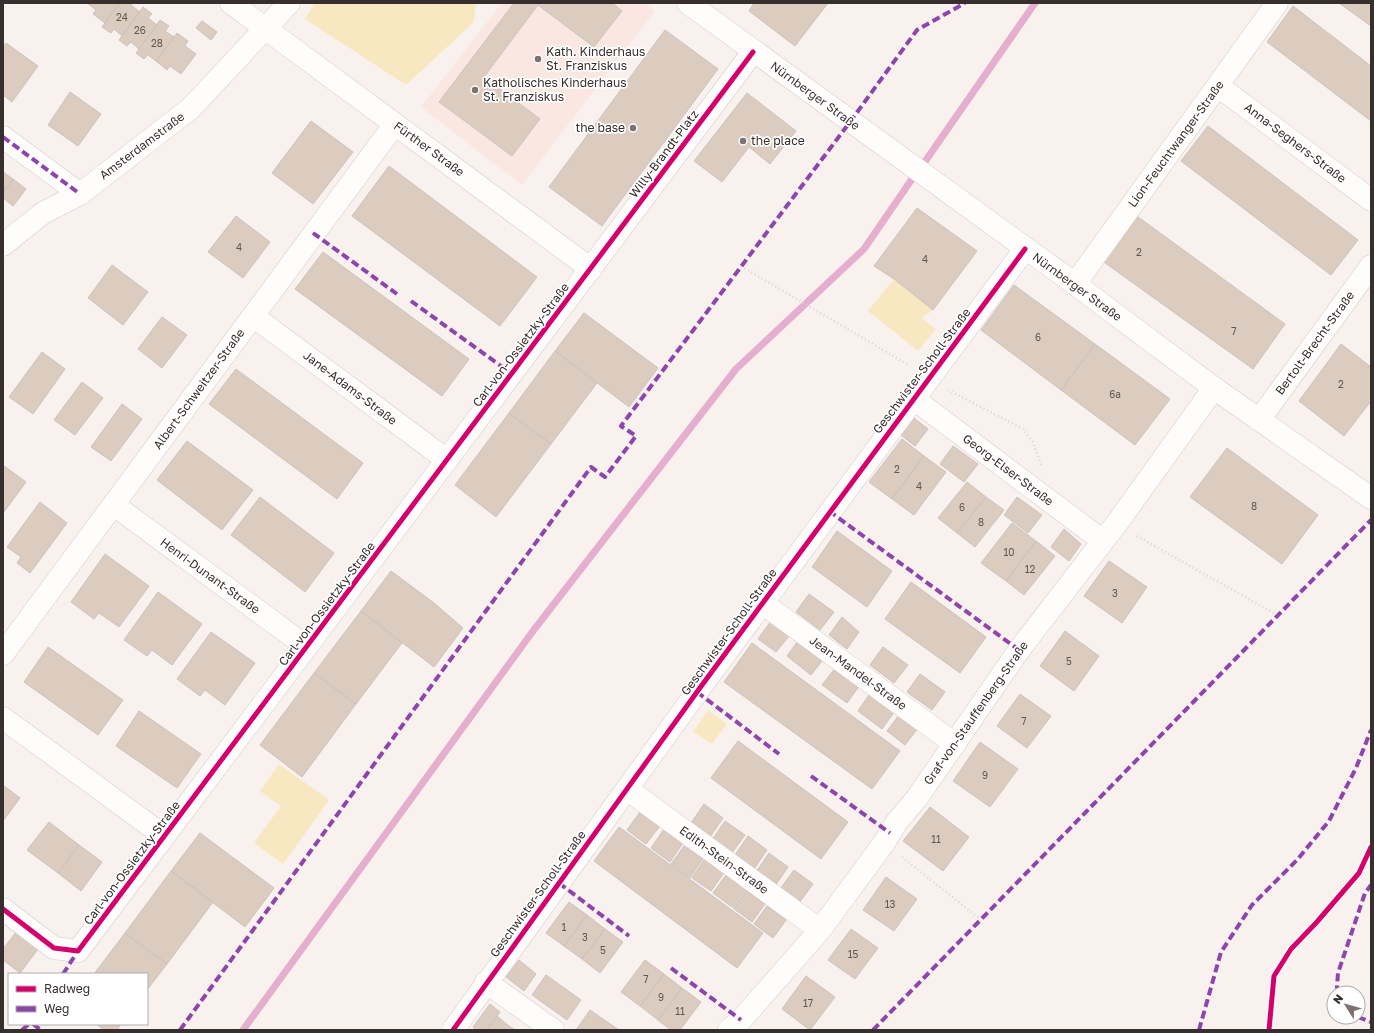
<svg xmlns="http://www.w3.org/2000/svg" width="1374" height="1033" viewBox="0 0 1374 1033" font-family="'Golos Text',sans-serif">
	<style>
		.built { fill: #fbe7e1 }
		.green { fill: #f8e8c1 }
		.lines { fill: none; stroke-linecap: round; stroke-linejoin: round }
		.stream { stroke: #e5aece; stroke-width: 7 }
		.building { fill: #dcccbf; stroke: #cac3bf }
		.street-casing { stroke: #d4ccca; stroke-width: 23 }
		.path { stroke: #d8d5d4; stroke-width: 2.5; stroke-dasharray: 1 3; stroke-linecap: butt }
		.street { stroke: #fefdfc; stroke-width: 22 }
		.quiet { stroke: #8e44ad; stroke-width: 4; stroke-dasharray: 8 4; stroke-linecap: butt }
		.cycleway-casing { stroke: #fff; stroke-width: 8 }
		.cycleway { stroke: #d6006c; stroke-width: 5 }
		.poi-dot { fill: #7b7371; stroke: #fff; stroke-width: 1.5 }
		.labels { text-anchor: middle; stroke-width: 3.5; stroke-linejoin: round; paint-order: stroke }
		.number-label { font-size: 10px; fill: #605652 }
		.poi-label { font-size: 12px; fill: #372f2d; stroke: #fff; text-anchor: start }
		.street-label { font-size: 12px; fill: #372f2d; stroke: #fff }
	</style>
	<rect width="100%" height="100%" fill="#f9f1ee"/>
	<path class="built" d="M502,3H645L655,11L522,185L421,107Z"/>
	<path class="green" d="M315,3H476L474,22L406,85L305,19Z
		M894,279L933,310L922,318L936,329L918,351L868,311Z
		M708,710L727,724L712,744L693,732Z
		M279,764L329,800L283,864L254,843L281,806L260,791Z"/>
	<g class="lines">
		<path class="stream" d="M924,163L1035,3
			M243,1030L533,631L736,369L864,249L912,179"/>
	</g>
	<path class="building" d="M87,3H120L105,23L93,14L96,10Z
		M120,3H133L131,5L140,12L122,36L114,29L111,33L102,27Z
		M514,3H612L622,11L594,47L538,5L484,77L540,119L512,156L439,102Z
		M754,3H828L795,46L749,11Z
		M1339,3H1371V26Z
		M1293,6L1371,66V121L1267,42Z
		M143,7L152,14L148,18L157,25L139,49L131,42L127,46L119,40Z
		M160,20L169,26L165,31L174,37L156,61L148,55L144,59L136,53Z
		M202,21L217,32L211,40L196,28Z
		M665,30L718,69L602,226L549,187Z
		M177,33L188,41L185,46L196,54L181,74L170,66L167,70L156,61Z
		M6,43L38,66L12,102L3,95V47Z
		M70,92L101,114L78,146L48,125Z
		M747,93L796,131L770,164L749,147L722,182L694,161Z
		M311,121L353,152L313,204L272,173Z
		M1208,126L1358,240L1331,275L1181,161Z
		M389,166L537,277L500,326L352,216Z
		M3,172L13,179L3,192Z
		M13,179L26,189L13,206L3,198V192Z
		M917,208L977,251L933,310L894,279L874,266Z
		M1134,214L1285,324L1253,369L1101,260Z
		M236,216L270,242L243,278L208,252Z
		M323,252L469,359L442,396L295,289Z
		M112,265L148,292L123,325L88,298Z
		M1014,285L1095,344L1061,390L981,330Z
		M584,313L658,368L629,407L555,351Z
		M162,317L187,335L162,368L138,349Z
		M1095,344L1170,399L1135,445L1061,390Z
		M1341,344L1371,367V401L1344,436L1299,401Z
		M555,351L597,383L551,444L509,413Z
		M42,352L65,369L33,414L9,397Z
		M236,369L363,463L337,499L209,404Z
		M82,382L103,398L75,435L54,420Z
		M122,404L142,419L111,461L91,447Z
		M509,413L551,444L496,517L455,485Z
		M910,415L928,429L915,446L897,432Z
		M902,439L924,456L892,499L869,482Z
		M187,441L253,490L222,530L157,480Z
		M953,446L978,464L964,482L940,464Z
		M1227,448L1318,515L1282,564L1190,497Z
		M924,456L946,472L914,515L892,499Z
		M3,465L26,482L4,512L3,511Z
		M967,482L986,497L957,533L938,518Z
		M260,497L334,553L305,592L231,535Z
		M986,497L1004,510L975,547L957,533Z
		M1017,497L1042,515L1028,533L1004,515Z
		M40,502L67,523L30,573L17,563L21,557L7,547Z
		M1012,523L1036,541L1006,581L981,563Z
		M1064,529L1081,544L1069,561L1051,547Z
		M837,531L892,571L867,607L812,567Z
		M1036,541L1055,556L1024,595L1006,581Z
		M105,554L149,586L119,627L99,613L94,619L71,602Z
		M1109,561L1147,587L1122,623L1084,596Z
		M391,571L434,603L463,628L434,667L361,611Z
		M911,582L986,637L960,673L885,619Z
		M158,592L202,624L172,665L152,650L147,656L124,640Z
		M809,594L834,612L820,630L796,612Z
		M361,611L402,643L356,704L314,673Z
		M842,617L859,632L847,649L829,635Z
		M771,621L789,636L776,652L758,639Z
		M1065,631L1099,656L1074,691L1040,666Z
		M211,632L255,663L225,705L205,690L200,696L177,679Z
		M800,638L825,657L811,675L787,656Z
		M752,643L900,751L872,789L724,682Z
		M48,647L123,700L98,735L24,682Z
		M883,647L908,665L894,683L870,665Z
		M836,667L860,685L847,703L822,685Z
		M314,673L356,704L302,777L260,745Z
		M920,674L945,692L932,710L907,692Z
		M871,692L895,711L882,729L858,711Z
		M1020,694L1051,716L1027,748L997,726Z
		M139,711L201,754L177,788L116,746Z
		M900,714L918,728L905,745L887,731Z
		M738,741L848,822L821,859L711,778Z
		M980,742L1018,769L990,807L953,781Z
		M3,785L20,798L3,821Z
		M704,804L723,818L710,837L691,823Z
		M930,807L969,837L943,871L903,841Z
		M640,812L660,826L646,844L627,830Z
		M725,821L745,835L731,854L712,840Z
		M49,822L79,845L58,873L27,850Z
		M619,827L763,933L737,968L594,861Z
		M664,829L683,843L670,862L651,848Z
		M200,833L274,888L245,927L171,871Z
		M748,836L767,850L754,869L735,855Z
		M79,845L102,862L81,891L58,873Z
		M684,846L703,859L690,878L671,864Z
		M769,853L788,867L775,886L756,872Z
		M705,859L724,873L711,891L692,878Z
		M794,870L813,884L799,903L780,889Z
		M171,871L213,902L167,964L125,933Z
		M726,875L745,889L732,907L713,893Z
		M886,877L917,899L894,931L863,910Z
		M746,890L765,904L752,922L733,908Z
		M569,902L587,915L564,946L546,933Z
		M767,906L786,920L773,938L754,924Z
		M587,915L605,929L582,959L564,946Z
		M20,927L42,944L20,973L3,960V949Z
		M605,929L623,942L600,973L582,959Z
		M851,929L878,948L855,979L828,960Z
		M125,933L167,964L147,990V974H94Z
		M519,960L536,974L524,991L506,977Z
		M645,960L664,974L640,1006L621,992Z
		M664,974L682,988L658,1020L640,1006Z
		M546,975L581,1000L567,1020L532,995Z
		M806,976L835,997L810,1030L782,1009Z
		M682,988L701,1002L680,1030H671L658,1020Z
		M490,1004L500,1012L487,1030H476L473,1027Z
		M590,1010L619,1030H576Z
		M497,1016L509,1026L515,1030H487Z
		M96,1024H121L117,1030H104Z"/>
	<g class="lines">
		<g class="street-casing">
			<path id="street" d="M231,3L591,269
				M688,3L1075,284L1214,388L1371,498
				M1218,86L1371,200
				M3,137L80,194
				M3,245L43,213L80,194L191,108L289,3
				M1075,284L1277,3
				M253,316L447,460
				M914,399L1103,541
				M1259,420L1371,266
				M114,505L307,647
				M762,603L955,744
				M3,654L395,124
				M3,718L164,836
				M627,789L820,930
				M3,909L54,948L78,951L753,52
				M486,982L553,1030
				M453,1030L702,685L1025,249
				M729,1030L741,1020L820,930L884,843L896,823L917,798L1019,650L1120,519L1214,388"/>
		</g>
		<path class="path" d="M741,266L910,366
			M948,390L1023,429L1033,442L1041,465
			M1137,536L1277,615
			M902,857L980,919"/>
		<use href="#street" class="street"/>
		<path class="quiet" d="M3,137L80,194
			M313,233L397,294
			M411,301L512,374
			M829,511L1019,650
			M697,692L779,754
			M811,776L890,833
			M559,883L629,936
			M671,968L741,1020
			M63,974L78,951
			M1339,993L1337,987L1338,973L1365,893L1371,885
			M1358,1017L1371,1022
			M33,1024L41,1030
			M22,1030L29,1024
			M180,1030L591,467L605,477L636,436L621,426L850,122L917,30L965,3
			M873,1030L1371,520
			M1199,1030L1221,952L1252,905L1297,860L1329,821L1356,768L1371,730"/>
		<g class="cycleway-casing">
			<path id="cycleway" d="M3,909L54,948L78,951L753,52
				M453,1030L702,685L1025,249
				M1269,1030L1274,976L1291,949L1316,923L1359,873L1371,847"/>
		</g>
		<use href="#cycleway" class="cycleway"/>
	</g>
	<g class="poi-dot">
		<circle cx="538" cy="59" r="4"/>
		<circle cx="475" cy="90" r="4"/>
		<circle cx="633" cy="128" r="4"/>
		<circle cx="743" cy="141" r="4"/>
	</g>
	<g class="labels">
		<g class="number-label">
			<text x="122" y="21">24</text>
			<text x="140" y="34">26</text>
			<text x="157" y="47">28</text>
			<text x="239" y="251">4</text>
			<text x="1139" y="256">2</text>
			<text x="925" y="263">4</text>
			<text x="1234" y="335">7</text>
			<text x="1038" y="341">6</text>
			<text x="1341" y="388">2</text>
			<text x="1115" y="398">6a</text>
			<text x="897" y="473">2</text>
			<text x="919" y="490">4</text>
			<text x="1254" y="510">8</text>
			<text x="962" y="511">6</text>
			<text x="981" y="526">8</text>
			<text x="1009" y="556">10</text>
			<text x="1030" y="573">12</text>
			<text x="1115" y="597">3</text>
			<text x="1069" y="665">5</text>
			<text x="1024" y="725">7</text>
			<text x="985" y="779">9</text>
			<text x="936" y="843">11</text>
			<text x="890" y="908">13</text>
			<text x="564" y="931">1</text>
			<text x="585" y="941">3</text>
			<text x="603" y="954">5</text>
			<text x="853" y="958">15</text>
			<text x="646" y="983">7</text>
			<text x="661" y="1001">9</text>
			<text x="808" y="1007">17</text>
			<text x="680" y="1015">11</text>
		</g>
		<g class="poi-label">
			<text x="546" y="56">Kath. Kinderhaus<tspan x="546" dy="14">St. Franziskus</tspan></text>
			<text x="483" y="87">Katholisches Kinderhaus<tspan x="483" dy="14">St. Franziskus</tspan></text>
			<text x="625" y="132" text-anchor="end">the base</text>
			<text x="751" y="145">the place</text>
		</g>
		<g class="street-label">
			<text transform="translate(815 96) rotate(36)" y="4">Nürnberger Straße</text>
			<text transform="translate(1295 143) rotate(37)" y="4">Anna-Seghers-Straße</text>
			<text transform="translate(1176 144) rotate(-54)" y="4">Lion-Feuchtwanger-Straße</text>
			<text transform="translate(142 146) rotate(-37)" y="4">Amsterdamstraße</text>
			<text transform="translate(429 149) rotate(36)" y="4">Fürther Straße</text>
			<text transform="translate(664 154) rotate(-53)" y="4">Willy-Brandt-Platz</text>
			<text transform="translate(1077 287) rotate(36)" y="4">Nürnberger Straße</text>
			<text transform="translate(1315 343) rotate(-54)" y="4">Bertolt-Brecht-Straße</text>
			<text transform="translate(521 345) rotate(-53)" y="4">Carl-von-Ossietzky-Straße</text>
			<text transform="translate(922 371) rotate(-53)" y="4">Geschwister-Scholl-Straße</text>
			<text transform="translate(350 388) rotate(37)" y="4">Jane-Adams-Straße</text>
			<text transform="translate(199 389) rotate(-54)" y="4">Albert-Schweitzer-Straße</text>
			<text transform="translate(1008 470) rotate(37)" y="4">Georg-Elser-Straße</text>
			<text transform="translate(210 576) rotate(36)" y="4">Henri-Dunant-Straße</text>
			<text transform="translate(327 604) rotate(-53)" y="4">Carl-von-Ossietzky-Straße</text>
			<text transform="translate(729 632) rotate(-54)" y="4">Geschwister-Scholl-Straße</text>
			<text transform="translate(858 673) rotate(36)" y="4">Jean-Mandel-Straße</text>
			<text transform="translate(976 713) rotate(-55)" y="4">Graf-von-Stauffenberg-Straße</text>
			<text transform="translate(724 860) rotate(36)" y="4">Edith-Stein-Straße</text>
			<text transform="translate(132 863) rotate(-53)" y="4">Carl-von-Ossietzky-Straße</text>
			<text transform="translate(538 894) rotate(-54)" y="4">Geschwister-Scholl-Straße</text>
		</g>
	</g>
	<rect width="1374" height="1033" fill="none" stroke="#372f2d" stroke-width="8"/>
	<rect x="8" y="973" width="140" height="52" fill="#ffffff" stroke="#afacab"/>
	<rect x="16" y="986" width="20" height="6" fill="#d6006c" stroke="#afacab"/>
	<text x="44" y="993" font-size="12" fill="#372f2d">Radweg</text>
	<rect x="16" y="1006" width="20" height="6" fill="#8e44ad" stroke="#afacab"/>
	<text x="44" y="1013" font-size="12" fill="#372f2d">Weg</text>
	<g transform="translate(1346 1005) rotate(307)"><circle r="19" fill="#ffffff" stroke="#afacab"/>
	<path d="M0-3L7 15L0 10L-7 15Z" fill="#7b7371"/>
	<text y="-6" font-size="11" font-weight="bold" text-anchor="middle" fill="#372f2d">N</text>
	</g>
</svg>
